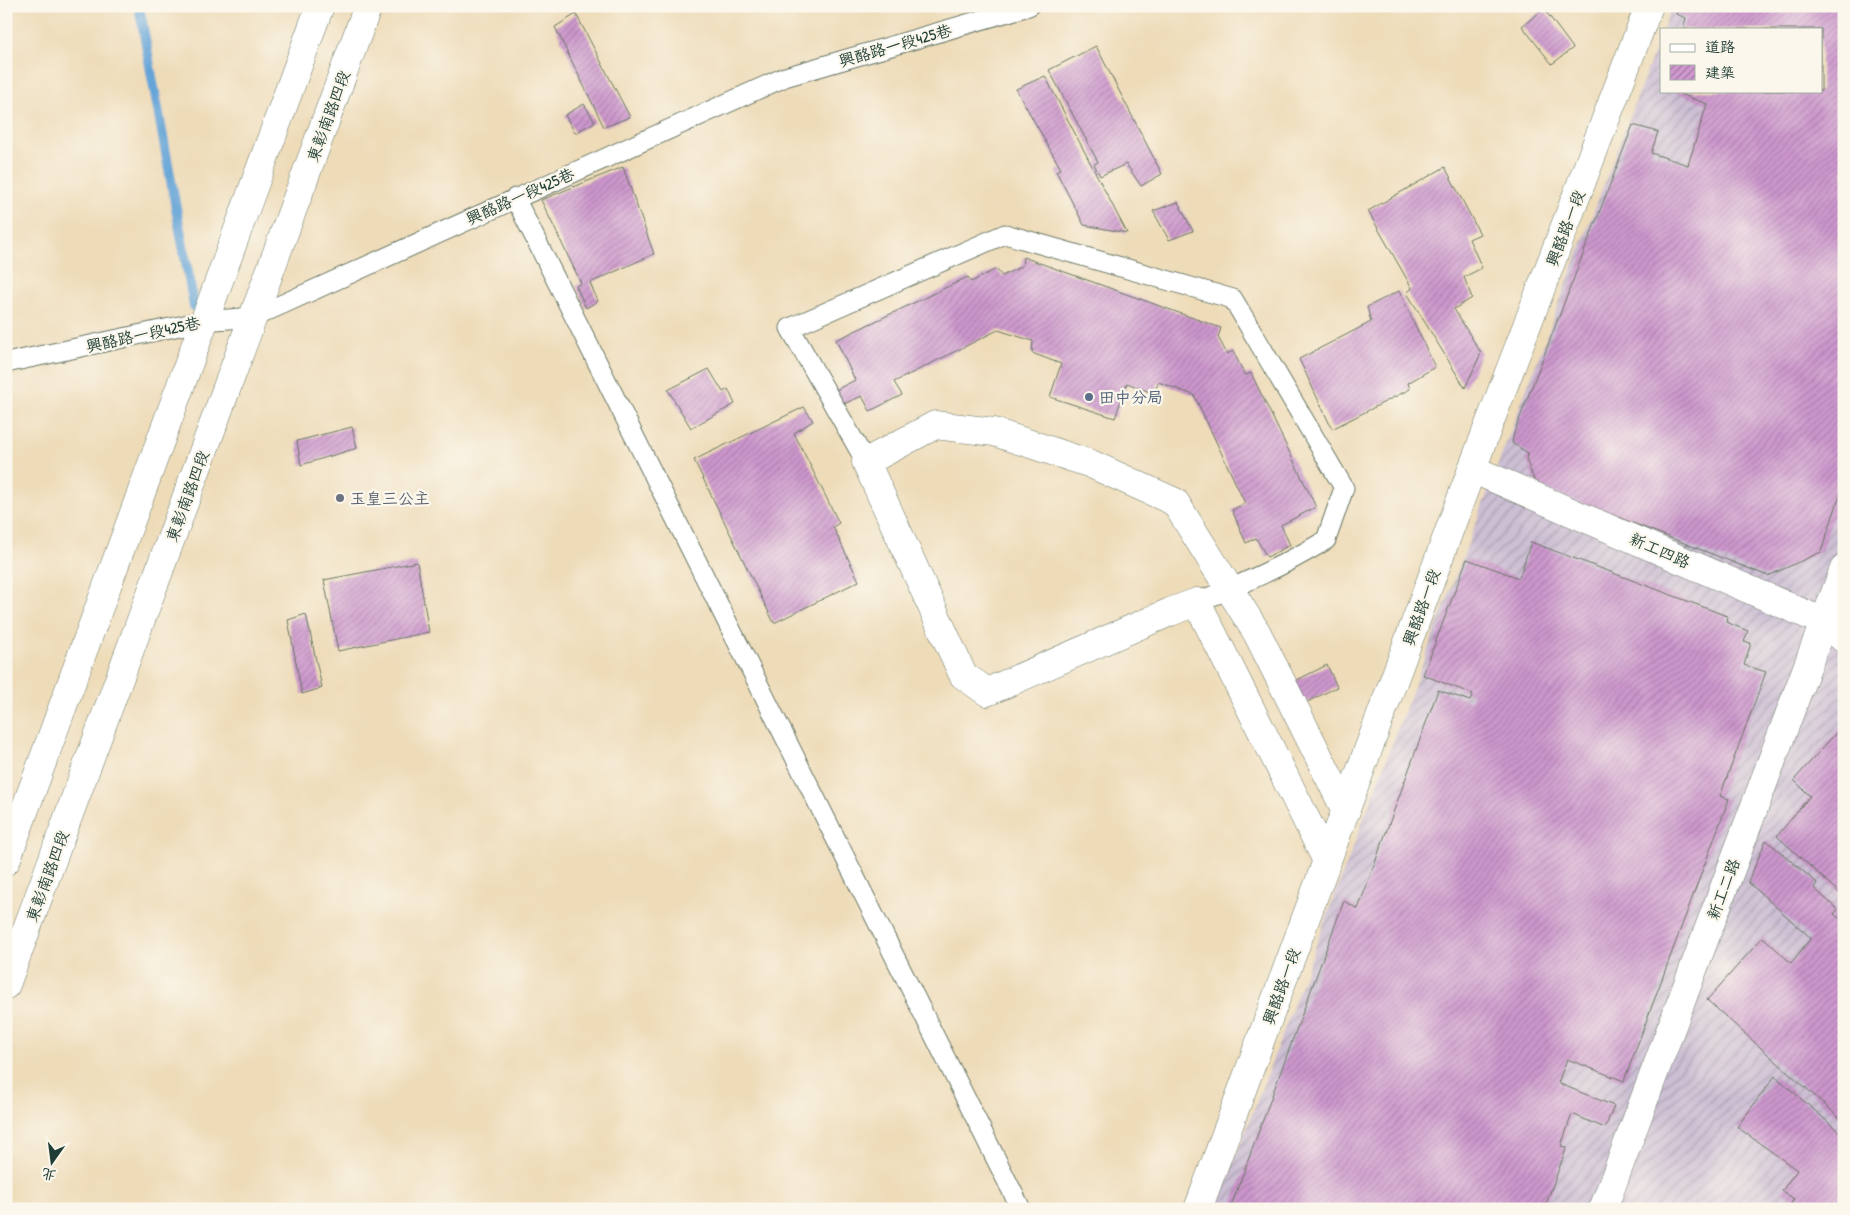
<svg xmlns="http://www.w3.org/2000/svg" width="1850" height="1215" viewBox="0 0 1850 1215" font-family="'Patrick Hand','LXGW WenKai TC',sans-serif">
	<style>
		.industrial { fill: url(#industrial-furrows) }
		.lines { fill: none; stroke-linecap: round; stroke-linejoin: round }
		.stream { stroke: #65a4d7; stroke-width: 10 }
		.building { fill: url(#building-hatch) }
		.lane-casing { stroke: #677563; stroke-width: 21 }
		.street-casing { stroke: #677563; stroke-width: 29 }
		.secondary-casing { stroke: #677563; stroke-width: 29 }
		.lane { stroke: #fff; stroke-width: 19 }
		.street { stroke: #fff; stroke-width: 28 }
		.secondary { stroke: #fff; stroke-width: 28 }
		.service-dot { fill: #5c6f8a; stroke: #fbf7ec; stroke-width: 2 }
		.worship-dot { fill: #6b7280; stroke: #fbf7ec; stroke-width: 2 }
		.labels { text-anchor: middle; stroke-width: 4.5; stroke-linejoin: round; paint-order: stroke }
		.street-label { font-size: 16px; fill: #1f3d34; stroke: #fbf7ec }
		.service-label { font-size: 16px; fill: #4e5e75; stroke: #fbf7ec; text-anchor: start }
		.worship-label { font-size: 16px; fill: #5b616d; stroke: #fbf7ec; text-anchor: start }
	</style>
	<defs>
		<pattern id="industrial-furrows" width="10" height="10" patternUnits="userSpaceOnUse" patternTransform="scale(1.25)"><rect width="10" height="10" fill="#ccbed3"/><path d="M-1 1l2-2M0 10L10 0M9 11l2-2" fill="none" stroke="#a59cac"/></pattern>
		<pattern id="building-hatch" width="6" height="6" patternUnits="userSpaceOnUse" patternTransform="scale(1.25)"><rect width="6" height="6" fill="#cd97cd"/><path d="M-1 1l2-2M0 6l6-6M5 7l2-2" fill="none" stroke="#a67ca7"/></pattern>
	</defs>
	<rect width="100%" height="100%" fill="#fbf7ec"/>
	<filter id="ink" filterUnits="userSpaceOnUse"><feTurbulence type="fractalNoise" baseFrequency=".02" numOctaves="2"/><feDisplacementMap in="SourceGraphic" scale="10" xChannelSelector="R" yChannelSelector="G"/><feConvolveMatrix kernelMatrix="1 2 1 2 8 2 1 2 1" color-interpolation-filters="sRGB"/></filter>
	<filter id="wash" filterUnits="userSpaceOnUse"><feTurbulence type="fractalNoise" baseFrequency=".0096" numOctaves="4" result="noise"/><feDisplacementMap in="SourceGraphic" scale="20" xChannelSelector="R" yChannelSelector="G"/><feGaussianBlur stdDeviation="1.12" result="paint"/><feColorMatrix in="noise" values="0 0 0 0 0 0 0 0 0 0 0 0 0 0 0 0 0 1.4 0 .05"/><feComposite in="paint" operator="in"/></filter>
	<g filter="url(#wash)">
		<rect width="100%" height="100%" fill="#eedcb9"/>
		<path class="industrial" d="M1672,6H1844V1209H1216L1661,34V91H1821V29H1663Z"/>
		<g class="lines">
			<path class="stream" d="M139,6L194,306"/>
		</g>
		<g id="blocks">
			<path class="building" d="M1679,6H1844V483L1821,552L1768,576L1536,485L1526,459L1528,453L1512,443L1514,433L1633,125L1658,132L1651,153L1688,165L1707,104L1673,91H1821V29H1683L1686,18L1676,14Z
				M1544,9L1573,48L1552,64L1522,26Z
				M576,14L630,117L604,127L555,27Z
				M1096,46L1162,174L1141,186L1126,164L1100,176L1094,164L1098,162L1049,70Z
				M1045,76L1127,233L1084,225L1056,171L1061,169L1016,89Z
				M584,104L595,122L575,133L565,115Z
				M623,167L654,254L590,283L598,301L586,308L576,286L581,283L541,200Z
				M1445,167L1480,234L1469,239L1482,268L1464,277L1472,298L1454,309L1481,353L1465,388L1407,293L1412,288L1368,211Z
				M1178,202L1193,231L1169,240L1153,211Z
				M1023,257L1221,328L1218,337L1227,354L1233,351L1245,375L1251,373L1316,507L1281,525L1290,545L1267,557L1256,538L1246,543L1232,510L1245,503L1194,395L1158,382L1155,394L1127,383L1115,418L1050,397L1061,364L1032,353L1033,341L998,330L894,382L902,395L870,411L862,396L839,406L832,392L855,380L836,340L968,277L971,282L996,269L1002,276L1022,266Z
				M1399,291L1435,367L1408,383L1410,389L1332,429L1299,359L1371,322L1367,307Z
				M709,369L723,392L728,389L735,404L691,428L668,390Z
				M804,407L813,421L794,433L839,523L833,527L859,581L774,623L694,460Z
				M352,427L357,448L301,465L297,441Z
				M1531,542L1727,616L1726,622L1748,631L1744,642L1751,643L1744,665L1766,672L1720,796L1729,799L1624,1081L1567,1059L1558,1083L1614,1106L1605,1128L1572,1114L1561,1146L1567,1147L1544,1209H1230L1344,901L1358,909L1438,690L1470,701L1473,694L1423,675L1467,559L1519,578Z
				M417,562L429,632L338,651L324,580Z
				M306,614L322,688L302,694L288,620Z
				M1327,665L1337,687L1303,704L1293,682Z
				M1844,724V897L1777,836L1810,796L1794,780Z
				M1766,840L1817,883L1814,888L1838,910L1834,914L1844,922V1118L1842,1120L1707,1000L1763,937L1791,963L1811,938L1748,882Z
				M1775,1076L1844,1136V1209H1788L1794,1199L1782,1191L1797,1170L1737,1127Z"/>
		</g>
	</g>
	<g filter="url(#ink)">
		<use href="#blocks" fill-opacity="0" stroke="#677563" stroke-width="1"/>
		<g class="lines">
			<g class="lane-casing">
				<path id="lane" d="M515,198L1021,1209
					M6,363L203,321L254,317L785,77L1029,6
					M866,462L790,328L1005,234L1233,299L1344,488L1326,540C1285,565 1242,585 1197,602"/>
			</g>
			<g class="street-casing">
				<path id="street" d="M1472,469L1824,622L1844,639
					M1327,861L1197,602L1170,612L987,692L963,675L866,462L935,425L994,432L1091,464L1175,502L1257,633L1346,811
					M1603,1209L1844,569"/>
			</g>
			<g class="secondary-casing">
				<path id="secondary" d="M6,861L320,6
					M6,985L368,6
					M1198,1209L1472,469L1649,6"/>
			</g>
			<use href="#lane" class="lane"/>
			<use href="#street" class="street"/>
			<use href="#secondary" class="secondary"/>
		</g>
	</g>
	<circle class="service-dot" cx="1089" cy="397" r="5"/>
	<circle class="worship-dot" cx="340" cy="498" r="5"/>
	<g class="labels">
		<g class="street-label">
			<text transform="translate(895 45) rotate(-16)" y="6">興酪路一段425巷</text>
			<text transform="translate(328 116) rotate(-70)" y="6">東彰南路四段</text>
			<text transform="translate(520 196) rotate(-24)" y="6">興酪路一段425巷</text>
			<text transform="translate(1565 228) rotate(-69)" y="6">興酪路一段</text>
			<text transform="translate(143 334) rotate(-12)" y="6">興酪路一段425巷</text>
			<text transform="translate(187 496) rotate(-70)" y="6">東彰南路四段</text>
			<text transform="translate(1660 550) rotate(24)" y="6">新工四路</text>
			<text transform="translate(1421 607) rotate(-70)" y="6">興酪路一段</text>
			<text transform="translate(47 876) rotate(-70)" y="6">東彰南路四段</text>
			<text transform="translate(1723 889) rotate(-69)" y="6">新工二路</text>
			<text transform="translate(1281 986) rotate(-70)" y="6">興酪路一段</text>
		</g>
		<g class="service-label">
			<text x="1099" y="403">田中分局</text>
		</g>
		<g class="worship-label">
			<text x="350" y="504">玉皇三公主</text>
		</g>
	</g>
	<rect width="1850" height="1215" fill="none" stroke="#fbf7ec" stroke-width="25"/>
	<rect x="1660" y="28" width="162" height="65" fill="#fbf7ec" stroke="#a3ada2"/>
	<rect x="1670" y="44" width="25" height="8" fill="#ffffff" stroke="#a3ada2"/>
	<text x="1705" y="52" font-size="15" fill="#1f3d34">道路</text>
	<rect x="1670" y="65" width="25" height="15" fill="url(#building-hatch)" stroke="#a3ada2"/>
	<text x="1705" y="78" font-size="15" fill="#1f3d34">建築</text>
	<g transform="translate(52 1162) rotate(194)" stroke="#fbf7ec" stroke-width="4" paint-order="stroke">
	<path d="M0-4L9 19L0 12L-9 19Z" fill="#1f3d34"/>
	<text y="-8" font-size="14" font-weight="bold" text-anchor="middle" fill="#1f3d34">北</text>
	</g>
</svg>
